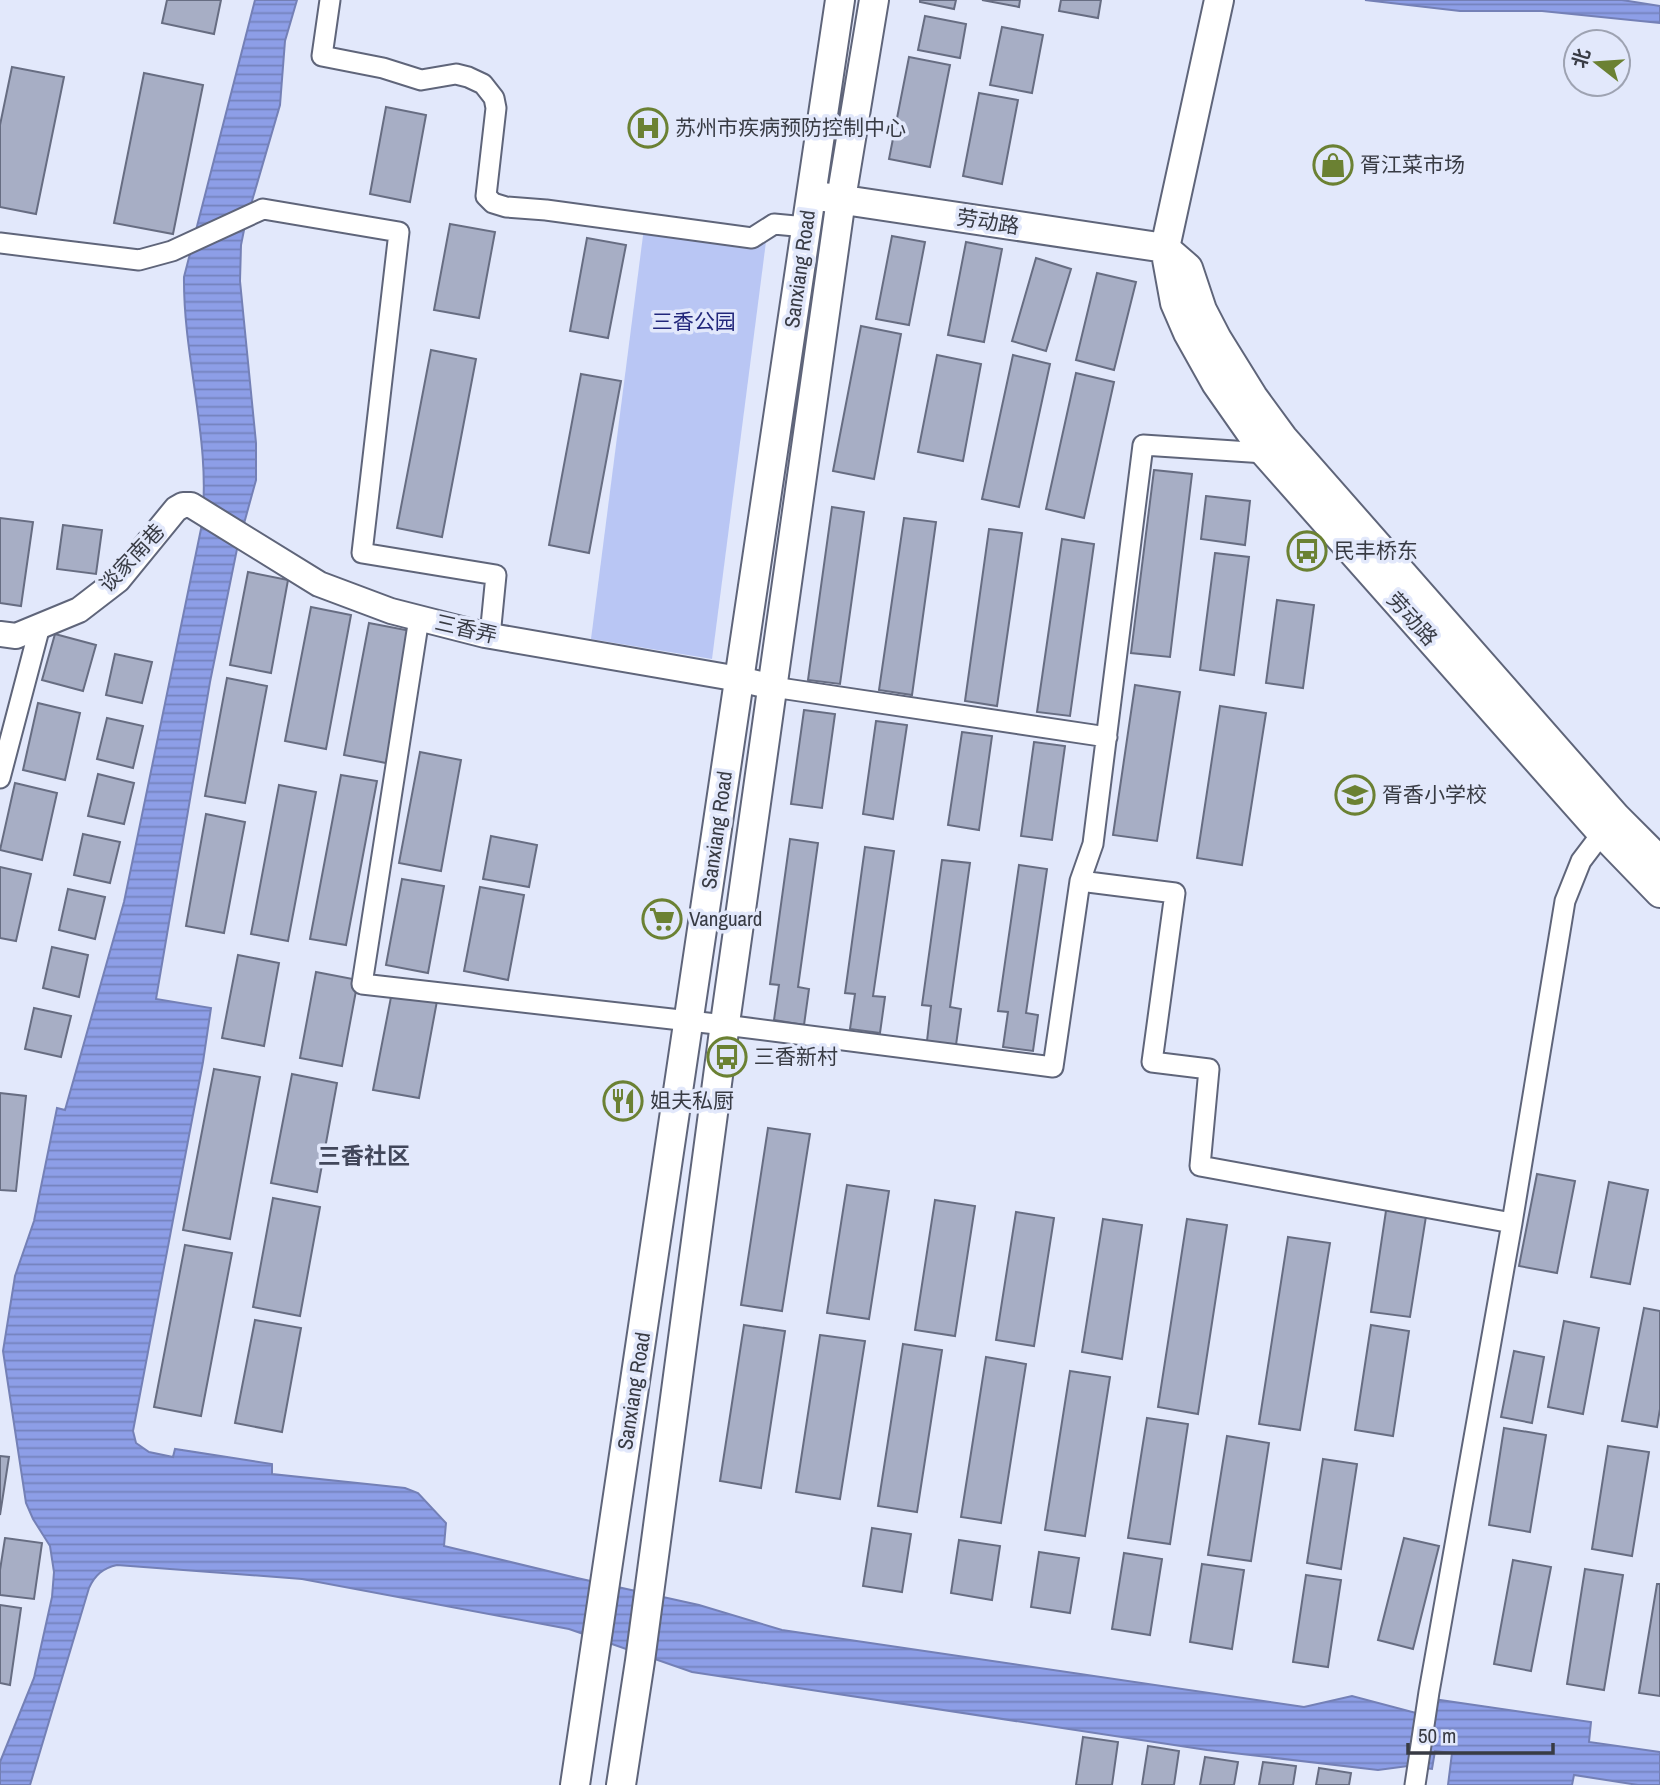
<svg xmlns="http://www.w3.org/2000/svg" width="1660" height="1785" viewBox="0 0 1660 1785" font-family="'Archivo Narrow','Noto Sans SC',sans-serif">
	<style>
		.green { fill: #b9c6f4 }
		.water { fill: url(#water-rules); stroke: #7480b6; stroke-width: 2 }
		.building { fill: #a7aec5; stroke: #676d82; stroke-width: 2 }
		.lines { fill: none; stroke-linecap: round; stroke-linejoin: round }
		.minor-casing { stroke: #5f657a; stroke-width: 23 }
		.tertiary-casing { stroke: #5f657a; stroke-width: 28 }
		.secondary-casing { stroke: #5f657a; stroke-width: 32 }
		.minor { stroke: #fff; stroke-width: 19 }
		.tertiary { stroke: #fff; stroke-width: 24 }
		.secondary { stroke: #fff; stroke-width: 28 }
		.labels { text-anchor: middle; stroke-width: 7; stroke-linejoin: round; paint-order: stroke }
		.poi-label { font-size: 21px; fill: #383b44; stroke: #e2e8fb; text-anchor: start }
		.street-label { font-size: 21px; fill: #383b44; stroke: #e2e8fb }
		.park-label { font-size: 21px; fill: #22277b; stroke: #e2e8fb }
		.neighbourhood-label { font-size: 23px; font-weight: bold; fill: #42475b; stroke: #e2e8fb }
	</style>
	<defs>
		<pattern id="water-rules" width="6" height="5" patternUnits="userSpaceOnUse" patternTransform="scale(1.75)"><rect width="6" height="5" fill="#8d9ee7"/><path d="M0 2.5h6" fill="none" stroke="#7482bd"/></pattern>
	</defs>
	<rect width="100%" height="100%" fill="#e2e8fb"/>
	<path class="green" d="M645,220L767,234L712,659L591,639Z"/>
	<path class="water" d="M255,0H297L285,41L280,105L245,225L241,245L240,281L256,443V480L237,549L210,682L156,999L211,1008L203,1062L133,1431L136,1443L149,1452L173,1457L175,1449L272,1464V1474L405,1488L418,1493L446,1523L444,1546L577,1578L699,1605L782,1630L1304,1707L1352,1696L1416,1713L1419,1697L1591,1722L1589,1742L1660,1752V1785H1638L1574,1775L1572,1785H1448L1452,1753L1435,1751L1432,1769L1408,1766L1378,1770L1207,1750L692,1672L569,1629L302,1579L117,1565C103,1568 95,1575 89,1588L30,1785H0V1762L34,1678L52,1597L54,1572L50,1546L33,1519L26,1503L3,1351L15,1276L34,1221L57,1108L65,1110L124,902L201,529C213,445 183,361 184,277Z
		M1365,0H1622L1660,6V23L1542,11H1460Z"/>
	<path class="building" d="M167,0H221L214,34L162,23Z
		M920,0H956L954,9L920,2Z
		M982,0H1020L1019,7Z
		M1061,0H1101L1098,18L1059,11Z
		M925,16L966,24L960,58L918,50Z
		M1002,27L1043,35L1032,93L990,85Z
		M909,57L950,65L930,167L889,159Z
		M12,67L64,77L36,214L0,207V125Z
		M144,73L203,85L173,234L114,223Z
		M979,93L1018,100L1002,184L963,176Z
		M386,107L426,115L410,202L370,194Z
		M450,224L495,232L479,318L434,310Z
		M892,236L925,242L909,325L876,319Z
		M587,238L626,245L608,338L570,331Z
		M966,242L1002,249L984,342L948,335Z
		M1036,258L1071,269L1046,351L1012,341Z
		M1097,273L1136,282L1114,370L1076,360Z
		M861,326L901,334L874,479L833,471Z
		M431,350L476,359L442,537L397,528Z
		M937,355L981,364L963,461L918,452Z
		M1013,355L1050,364L1019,507L982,499Z
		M1076,373L1114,382L1084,518L1046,509Z
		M581,374L621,381L589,553L549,545Z
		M1154,470L1192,474L1170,657L1131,653Z
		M1206,496L1250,501L1245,545L1201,539Z
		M832,507L864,512L840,684L808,680Z
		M0,518L33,522L21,606L0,603Z
		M904,518L936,522L912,695L879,690Z
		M63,525L102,530L96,574L57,569Z
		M989,529L1022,533L997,706L965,701Z
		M1062,539L1094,544L1070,716L1037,712Z
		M1215,553L1249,557L1234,675L1200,670Z
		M248,572L288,580L271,673L230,665Z
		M1277,600L1314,605L1303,688L1266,683Z
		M311,607L351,615L326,749L285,741Z
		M369,623L411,631L386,763L344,755Z
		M55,634L96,645L83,691L42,680Z
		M115,654L152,662L142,703L106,695Z
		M227,678L267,686L245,803L205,796Z
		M1135,685L1180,692L1157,841L1113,835Z
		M38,703L80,713L65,780L23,770Z
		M1220,706L1266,713L1242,865L1197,858Z
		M804,710L835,714L822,808L791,804Z
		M107,718L143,726L133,768L97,759Z
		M876,721L907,725L893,819L863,814Z
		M962,732L992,736L979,830L948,825Z
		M1034,742L1065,746L1052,840L1021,836Z
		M420,752L461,760L441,871L399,863Z
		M98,774L134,783L124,824L88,816Z
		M341,775L377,781L346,945L310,939Z
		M15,783L57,793L42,860L0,850Z
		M279,785L316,792L288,941L251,934Z
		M206,814L245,822L224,933L186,926Z
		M83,834L120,842L110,883L74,875Z
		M491,836L537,845L529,887L483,879Z
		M790,839L818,843L798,987L809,989L804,1025L774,1020L779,985L770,984Z
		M865,847L894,851L873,996L885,997L880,1033L850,1029L855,994L845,993Z
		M942,860L970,863L950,1007L961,1009L956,1045L927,1041L931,1006L922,1005Z
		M1019,865L1047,869L1026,1013L1038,1015L1033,1051L1003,1047L1008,1012L998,1011Z
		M0,867L31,874L16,941L0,938Z
		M402,879L444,886L428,973L386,965Z
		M480,887L524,895L508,980L464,971Z
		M68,889L105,897L95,939L59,930Z
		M52,947L88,955L79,997L43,988Z
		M238,955L279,963L264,1046L222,1038Z
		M316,972L358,980L342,1066L300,1058Z
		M392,992L437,1001L419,1098L373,1090Z
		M34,1008L71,1016L61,1057L25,1049Z
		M214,1069L260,1077L230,1239L183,1230Z
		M292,1074L337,1083L317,1192L271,1183Z
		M0,1093L26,1096L16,1191L0,1190Z
		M768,1128L810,1134L782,1311L741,1305Z
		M1537,1174L1575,1181L1557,1273L1519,1266Z
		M1609,1182L1648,1190L1630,1284L1591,1277Z
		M847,1185L889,1191L869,1319L827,1313Z
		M273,1198L320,1207L300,1316L253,1307Z
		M935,1200L975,1206L955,1336L915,1330Z
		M1387,1204L1427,1210L1410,1317L1371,1312Z
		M1016,1212L1054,1218L1034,1346L996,1340Z
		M1103,1219L1142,1225L1122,1359L1082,1352Z
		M1187,1219L1227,1225L1198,1414L1158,1407Z
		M1288,1237L1330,1243L1300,1430L1259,1424Z
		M185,1245L232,1253L201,1416L154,1407Z
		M1644,1308L1660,1311V1409L1657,1427L1622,1421Z
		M255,1320L301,1328L282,1432L235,1423Z
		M1564,1321L1599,1328L1583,1414L1548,1407Z
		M744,1325L785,1331L761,1488L720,1481Z
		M1371,1325L1409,1331L1393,1436L1355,1430Z
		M820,1335L865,1341L840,1499L796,1492Z
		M903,1344L942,1350L917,1512L878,1506Z
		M1514,1351L1544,1357L1532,1423L1501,1417Z
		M986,1357L1026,1364L1001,1523L961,1517Z
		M1070,1371L1110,1377L1085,1536L1045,1530Z
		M1147,1418L1188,1424L1170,1544L1128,1538Z
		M1504,1428L1546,1435L1530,1532L1489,1525Z
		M1227,1436L1269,1443L1251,1561L1208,1555Z
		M1608,1446L1649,1452L1632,1556L1592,1549Z
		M0,1456L9,1457L0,1515Z
		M1323,1459L1357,1464L1341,1569L1307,1563Z
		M872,1528L911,1534L902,1592L863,1586Z
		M5,1538L42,1543L34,1599L0,1595V1570Z
		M1404,1538L1439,1546L1413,1649L1378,1640Z
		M959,1540L1000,1546L992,1600L951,1593Z
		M1039,1552L1079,1558L1070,1613L1031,1607Z
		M1124,1553L1162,1559L1150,1635L1112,1629Z
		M1513,1560L1551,1567L1531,1671L1494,1664Z
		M1202,1564L1244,1570L1232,1649L1190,1642Z
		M1585,1569L1623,1575L1604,1690L1567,1684Z
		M1306,1575L1341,1580L1328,1667L1293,1662Z
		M1657,1584H1660V1696L1639,1693Z
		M0,1605L21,1608L10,1685L0,1683Z
		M1083,1737L1118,1742L1112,1785H1076Z
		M1148,1746L1179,1751L1174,1785H1142Z
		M1205,1757L1238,1762L1234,1785H1200Z
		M1263,1762L1296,1766L1293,1785H1259Z
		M1319,1768L1351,1773L1349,1785H1316Z"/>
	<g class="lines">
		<g class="minor-casing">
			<path id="minor" d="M330,0L322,56L383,68L421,80L456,74L468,77L483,84L494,98L496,108L486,196L493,203L506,207L546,210L752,238L774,224L806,227
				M0,243L139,260L172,251L263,209L399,232L362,553L496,575L490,636
				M419,618L362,984L725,1025L1053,1067L1080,881L1093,844L1143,445L1265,453
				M773,687L1107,737
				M0,778L40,626
				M1080,881L1175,893L1152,1062L1209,1069L1200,1166L1512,1223
				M1415,1785L1429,1692L1512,1223L1565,901L1581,861L1609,824"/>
		</g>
		<g class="tertiary-casing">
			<path id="tertiary" d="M0,634L16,636L79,610L118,580L176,509L183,505H191L319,584L391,611L485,635L739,679L773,687"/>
		</g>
		<g class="secondary-casing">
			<path id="secondary" d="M1219,0L1165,248L1175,303L1188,333L1216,383L1265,453L1601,832L1660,893
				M824,197L1165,248L1188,268L1202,310L1217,339L1253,397L1283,438L1616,817L1660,861
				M575,1785L840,0
				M621,1785L640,1661L726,1016L841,199L874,0"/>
		</g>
		<use href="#minor" class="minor"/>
		<use href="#tertiary" class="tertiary"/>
		<use href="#secondary" class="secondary"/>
	</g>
	<defs>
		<g id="hospital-ring" transform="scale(2.0125)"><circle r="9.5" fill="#e2e8fb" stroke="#6b8133" stroke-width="1.5"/><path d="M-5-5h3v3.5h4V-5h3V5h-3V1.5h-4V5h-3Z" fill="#6b8133"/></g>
		<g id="shop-ring" transform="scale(2.0125)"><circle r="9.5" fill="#e2e8fb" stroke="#6b8133" stroke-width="1.5"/><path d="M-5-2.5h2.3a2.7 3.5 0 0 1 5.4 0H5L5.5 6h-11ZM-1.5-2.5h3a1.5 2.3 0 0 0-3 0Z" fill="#6b8133"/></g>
		<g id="bus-ring" transform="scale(2.0125)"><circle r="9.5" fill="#e2e8fb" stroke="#6b8133" stroke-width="1.5"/><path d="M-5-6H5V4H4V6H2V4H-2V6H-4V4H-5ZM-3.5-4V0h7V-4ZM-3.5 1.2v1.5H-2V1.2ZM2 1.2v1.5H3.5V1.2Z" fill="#6b8133"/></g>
		<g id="school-ring" transform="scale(2.0125)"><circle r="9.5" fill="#e2e8fb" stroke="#6b8133" stroke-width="1.5"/><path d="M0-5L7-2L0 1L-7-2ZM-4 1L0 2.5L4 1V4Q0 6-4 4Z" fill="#6b8133"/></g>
		<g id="supermarket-ring" transform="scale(2.0125)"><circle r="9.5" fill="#e2e8fb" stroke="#6b8133" stroke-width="1.5"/><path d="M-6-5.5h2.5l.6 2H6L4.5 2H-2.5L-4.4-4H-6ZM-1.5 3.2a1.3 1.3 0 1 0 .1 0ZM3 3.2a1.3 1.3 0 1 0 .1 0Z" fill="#6b8133"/></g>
		<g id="restaurant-ring" transform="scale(2.0125)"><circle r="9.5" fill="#e2e8fb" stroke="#6b8133" stroke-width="1.5"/><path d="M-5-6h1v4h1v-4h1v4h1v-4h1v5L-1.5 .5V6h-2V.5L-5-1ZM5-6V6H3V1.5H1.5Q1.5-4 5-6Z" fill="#6b8133"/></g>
	</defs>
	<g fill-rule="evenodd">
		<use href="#hospital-ring" x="648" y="128"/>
		<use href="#shop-ring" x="1333" y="165"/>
		<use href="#bus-ring" x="1307" y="551"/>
		<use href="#school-ring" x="1355" y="795"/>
		<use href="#supermarket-ring" x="662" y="919"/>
		<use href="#bus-ring" x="727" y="1057"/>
		<use href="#restaurant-ring" x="623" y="1101"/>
	</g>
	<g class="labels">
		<g class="poi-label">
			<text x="675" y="135">苏州市疾病预防控制中心</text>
			<text x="1360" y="172">胥江菜市场</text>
			<text x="1334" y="558">民丰桥东</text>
			<text x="1382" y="802">胥香小学校</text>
			<text x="689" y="926">Vanguard</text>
			<text x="754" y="1064">三香新村</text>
			<text x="650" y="1108">姐夫私厨</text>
		</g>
		<g class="street-label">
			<text transform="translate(988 222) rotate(9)" y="7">劳动路</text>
			<text transform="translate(800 269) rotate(-82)" y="7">Sanxiang Road</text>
			<text transform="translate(132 558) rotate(-47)" y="7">谈家南巷</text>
			<text transform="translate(1412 619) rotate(48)" y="7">劳动路</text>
			<text transform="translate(466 629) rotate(13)" y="7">三香弄</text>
			<text transform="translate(717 830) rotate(-82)" y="7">Sanxiang Road</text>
			<text transform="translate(634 1391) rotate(-81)" y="7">Sanxiang Road</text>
		</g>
		<g class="park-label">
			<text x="694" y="329">三香公园</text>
		</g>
		<g class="neighbourhood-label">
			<text x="364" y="1164">三香社区</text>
		</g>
	</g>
	<g transform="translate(1597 63) rotate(287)"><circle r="33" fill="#e2e8fb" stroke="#9ea3b2" stroke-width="2"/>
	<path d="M0-5L12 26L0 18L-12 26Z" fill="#6b8133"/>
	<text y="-10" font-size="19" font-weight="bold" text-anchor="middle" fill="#383b44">北</text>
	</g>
	<path d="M1408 1743v10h145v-10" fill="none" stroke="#383b44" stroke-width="3.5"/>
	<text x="1418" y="1743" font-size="21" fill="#383b44" stroke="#e2e8fb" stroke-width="5" paint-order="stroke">50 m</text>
</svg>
